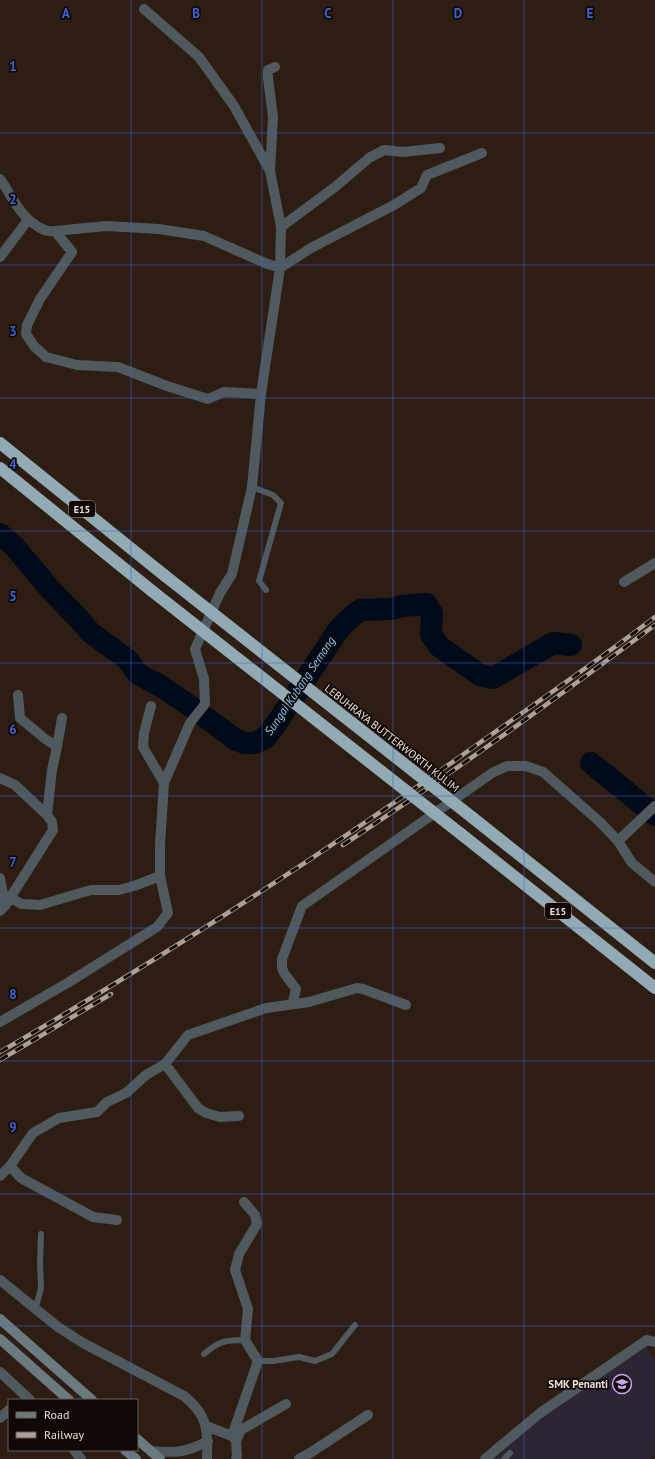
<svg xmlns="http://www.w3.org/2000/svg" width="655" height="1459" viewBox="0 0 655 1459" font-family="'PT Sans',sans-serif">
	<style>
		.education { fill: #2d2434 }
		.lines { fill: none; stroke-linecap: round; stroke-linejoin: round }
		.river { stroke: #000a19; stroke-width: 22 }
		.lane { stroke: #505a5e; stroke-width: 6 }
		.street { stroke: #505a5e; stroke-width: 10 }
		.secondary { stroke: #6b7a81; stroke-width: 10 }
		.highway { stroke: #91aab3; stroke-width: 12 }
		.rail-casing { stroke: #ada099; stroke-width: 4.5 }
		.rail { stroke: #100906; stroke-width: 3; stroke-dasharray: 9; stroke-linecap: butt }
		.highway-bridge { stroke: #91aab3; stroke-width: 12 }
		.grid { fill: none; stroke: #3c64d8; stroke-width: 1; stroke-opacity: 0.55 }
		.labels { text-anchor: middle; stroke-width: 3.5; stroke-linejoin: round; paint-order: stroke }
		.shield { fill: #100906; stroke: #aaa09a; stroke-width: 1 }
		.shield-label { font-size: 10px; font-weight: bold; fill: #ece0da }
		.street-label { font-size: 11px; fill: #ece0da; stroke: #100906 }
		.poi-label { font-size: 11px; font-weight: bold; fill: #ece0da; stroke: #100906; text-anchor: end }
		.water-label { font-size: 12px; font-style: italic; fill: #84c5fe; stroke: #100906 }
		.grid-label { font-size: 13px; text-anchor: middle; font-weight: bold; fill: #3c64d8; stroke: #100906; stroke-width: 3.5; stroke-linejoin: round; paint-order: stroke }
	</style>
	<rect width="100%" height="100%" fill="#2d1d13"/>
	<path class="education" d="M646,1348L655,1360V1454L650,1459H494L551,1409Z"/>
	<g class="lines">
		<path class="river" d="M0,534L14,546L49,588L79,619L90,632L128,660L138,674L159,685L193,708L236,740L245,743H255L265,738L274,727L339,629L349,619L360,610L391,609L403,606L426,604L432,613L431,635L439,646L480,675L493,678L553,643L571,645
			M591,763L655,815"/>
		<path class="lane" d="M252,487L273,495L281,503L259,581L266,590
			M35,1310L41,1288L40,1264L41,1234
			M204,1354C219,1341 226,1340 245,1340
			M258,1361H273L299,1357L315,1361L332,1354L355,1325
			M504,1459L510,1453"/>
		<path class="street" d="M270,171L273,117L268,78V70L275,67
			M0,179C12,196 19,215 37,226C44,230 47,232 55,231L72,252L40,299L27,325L26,334L34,346L46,357L77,365L118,367L167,386L208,399L224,392L261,394
			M281,227L335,187L369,158L384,150L403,152L440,148
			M55,231L106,226L159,229L204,236L265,263L280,268L311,248L394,205L421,188L427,175L482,153
			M0,257L28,220
			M624,582L655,563
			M18,695L20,718L44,738L57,747L52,770L47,815
			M151,706L144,733L143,747L164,783
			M57,747L62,718
			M0,778L15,785L47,815L52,822L53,830L5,906
			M618,841L655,806
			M0,878L5,906L0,911
			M10,898L22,904L40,905L91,890H119L134,886L160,876
			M294,1003L293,1001L296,989L284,973L282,968V959L302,906L492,773L507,766H526L543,772L600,822L618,841L632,863L655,882
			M0,1022L69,982L157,927L168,913L160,876V845L164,783L190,723L205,704L204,679L195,649L220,593L232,574L252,487L261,394L280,268L281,227L270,171L234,106L199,57L144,9
			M165,1064L198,1108L206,1113L220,1117L239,1116
			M10,1166L21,1178L93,1217L117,1220
			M0,1176L10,1166L33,1133L59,1118L97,1112L107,1102L126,1093L146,1075L165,1064L188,1035L266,1008L309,1002L357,988L363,989L406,1005
			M0,1280L58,1327L83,1343L184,1396C208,1415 208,1430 207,1459
			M0,1372L30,1400
			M0,1418L9,1410
			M206,1426L232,1436L236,1441
			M232,1436L258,1361L245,1340L248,1309L235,1270L239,1254L257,1224L255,1215L244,1202
			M74,1450L81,1459
			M151,1451C176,1453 185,1453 208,1441
			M236,1459L237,1456L236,1441L241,1430L286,1404
			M299,1459L310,1453L368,1415
			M485,1459L540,1413L647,1340L655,1342"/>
		<path class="secondary" d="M0,1319L92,1400
			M0,1339L69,1400
			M137,1439L160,1459
			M125,1450L136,1459"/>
		<path class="highway" d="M0,443L164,575
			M0,468L152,591
			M473,818L655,963
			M461,834L655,988"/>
		<g class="rail-casing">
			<path id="rail" d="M343,845C449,775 553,701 655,625
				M0,1052C167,955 328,851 485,739C542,699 600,659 655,617
				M0,1060L111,994"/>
		</g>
		<use href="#rail" class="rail"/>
		<path class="highway-bridge" d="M164,575L473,818
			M152,591L461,834"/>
	</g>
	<path class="grid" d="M131,0V1400M262,0V1459M393,0V1459M524,0V1459M0,133H655M0,265H655M0,398H655M0,531H655M0,663H655M0,796H655M0,928H655M0,1061H655M0,1194H655M0,1326H655M131,1450V1459"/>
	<defs>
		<g id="school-ring" transform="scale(1)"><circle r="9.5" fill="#100906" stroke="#c7a6ef" stroke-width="1.5"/><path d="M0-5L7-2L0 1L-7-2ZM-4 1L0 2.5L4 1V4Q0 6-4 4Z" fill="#c7a6ef"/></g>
	</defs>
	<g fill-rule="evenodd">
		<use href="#school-ring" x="622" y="1384"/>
	</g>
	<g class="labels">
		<g class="shield">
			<rect x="69" y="501" width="26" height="16" rx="3"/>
			<rect x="545" y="903" width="26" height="16" rx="3"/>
		</g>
		<g class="shield-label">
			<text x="82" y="513">E15</text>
			<text x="558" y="915">E15</text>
		</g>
		<g class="street-label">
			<text transform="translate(392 738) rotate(38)" y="4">LEBUHRAYA BUTTERWORTH KULIM</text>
		</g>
		<g class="poi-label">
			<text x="608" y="1388">SMK Penanti</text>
		</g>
		<g class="water-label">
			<text transform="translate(300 686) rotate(-56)" y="4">Sungai Kubang Semang</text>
		</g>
	</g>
	<g class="grid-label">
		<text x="66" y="18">A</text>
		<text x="196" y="18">B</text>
		<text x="328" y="18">C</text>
		<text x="458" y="18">D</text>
		<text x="590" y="18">E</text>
		<text x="13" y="71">1</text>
		<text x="13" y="204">2</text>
		<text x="13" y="336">3</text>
		<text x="13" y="469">4</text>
		<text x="13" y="601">5</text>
		<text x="13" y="734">6</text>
		<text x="13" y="867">7</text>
		<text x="13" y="999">8</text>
		<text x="13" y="1132">9</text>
	</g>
	<rect x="8" y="1399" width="130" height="52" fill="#100906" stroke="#685f5b"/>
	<rect x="16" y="1412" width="20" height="6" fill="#6b7a81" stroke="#685f5b"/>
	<text x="44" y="1419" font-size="12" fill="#ece0da">Road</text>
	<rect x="16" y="1432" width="20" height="6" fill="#ada099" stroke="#685f5b"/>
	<text x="44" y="1439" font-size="12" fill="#ece0da">Railway</text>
</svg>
